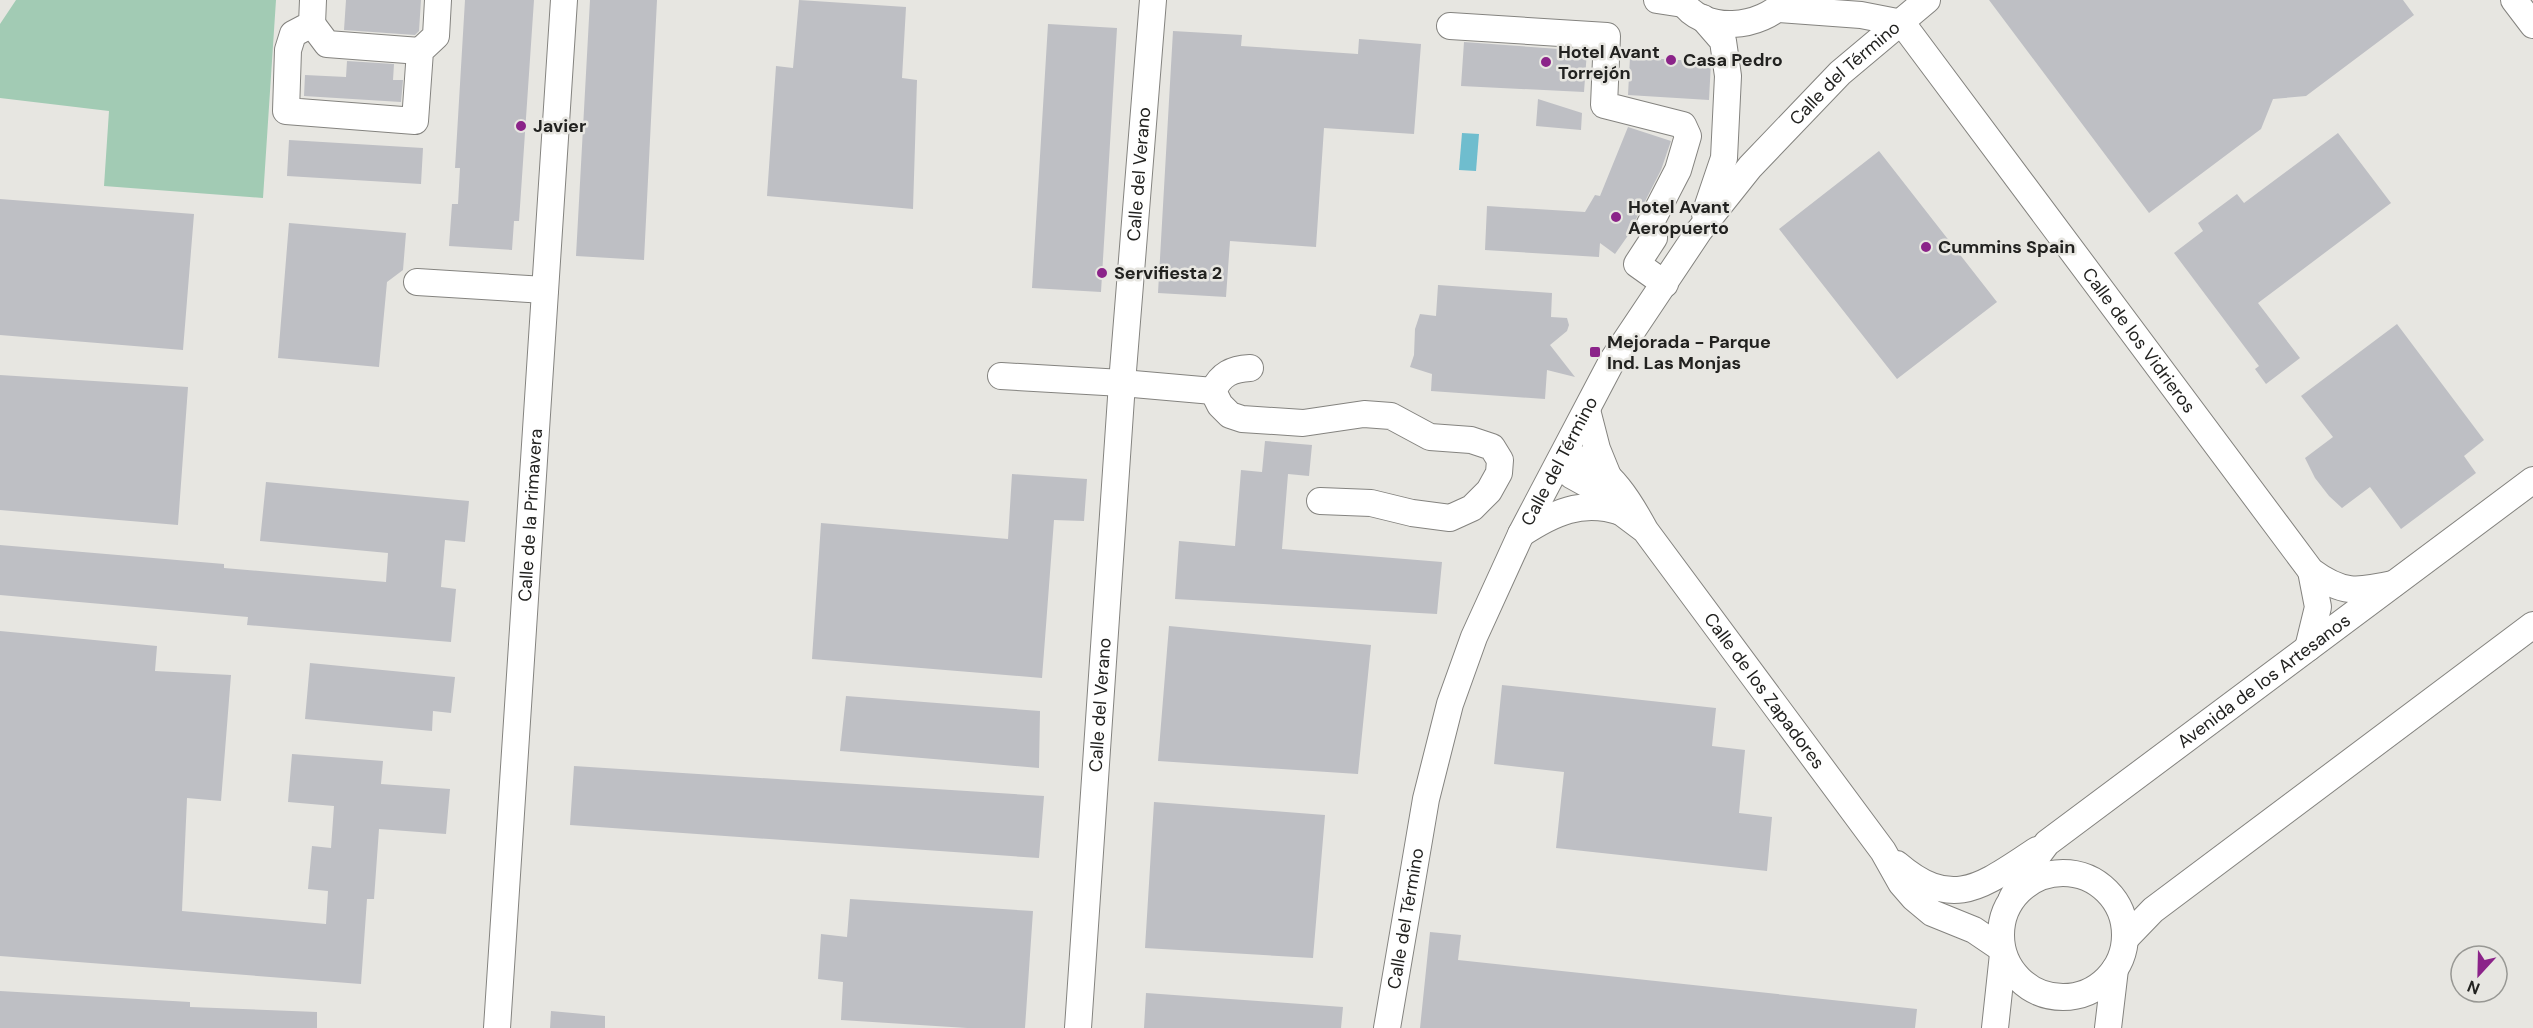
<svg xmlns="http://www.w3.org/2000/svg" width="2533" height="1028" viewBox="0 0 2533 1028" font-family="'DM Sans',sans-serif">
	<style>
		.green { fill: #a2cbb4 }
		.water { fill: #6fbdce }
		.building { fill: #bebfc4 }
		.lines { fill: none; stroke-linecap: round; stroke-linejoin: round }
		.minor-casing { stroke: #84837f; stroke-width: 28 }
		.minor { stroke: #fff; stroke-width: 26 }
		.poi-dot { fill: #8b2389; stroke: #e7e6e1; stroke-width: 2 }
		.labels { text-anchor: middle; stroke-width: 5; stroke-linejoin: round; paint-order: stroke }
		.poi-label { font-size: 18px; font-weight: bold; fill: #222220; stroke: #e7e6e1; text-anchor: start }
		.street-label { font-size: 18px; fill: #222220; stroke: #e7e6e1 }
	</style>
	<rect width="100%" height="100%" fill="#e7e6e1"/>
	<path class="green" d="M16,0H276L263,198L104,186L109,111L0,98V24Z"/>
	<path class="water" d="M1462,133L1479,134L1476,171L1459,170Z"/>
	<path class="building" d="M346,0H421L419,31L415,35L344,30Z
		M465,0H534L519,221H514L512,250L449,246L452,204H458L460,168H455Z
		M590,0H657L644,260L576,256Z
		M799,0L906,7L902,78L917,80L913,209L767,196L776,66L793,68Z
		M1989,0H2403L2414,15L2306,96L2273,99L2261,129L2149,213Z
		M1048,24L1117,28L1101,292L1032,288Z
		M1173,31L1242,35L1241,46L1358,54L1359,39L1421,44L1414,134L1324,128L1316,247L1230,241L1226,297L1158,293Z
		M1464,42L1587,51L1584,92L1461,86Z
		M1630,57L1711,62L1709,100L1628,95Z
		M347,61L394,64L393,80H403L401,102L304,96L305,75L346,77Z
		M1538,99L1582,113L1581,130L1536,126Z
		M1628,127L1671,141L1661,170L1636,219L1634,227L1615,254L1600,243L1599,257L1485,250L1487,206L1585,212L1595,195L1600,196Z
		M2338,133L2391,203L2258,303L2300,358L2266,384L2255,369L2259,366L2174,253L2203,231L2198,223L2237,194L2244,203Z
		M289,140L423,148L421,184L287,176Z
		M1879,151L1997,302L1897,379L1779,229Z
		M0,199L194,214L183,350L0,335Z
		M289,223L406,233L403,270L387,282L379,367L278,358Z
		M1438,285L1552,293L1551,317L1567,318L1569,325L1567,331L1550,345L1575,377L1547,370L1545,399L1431,391L1432,374L1410,367L1414,355L1415,329L1420,314L1436,316Z
		M2397,324L2484,440L2464,456L2476,473L2401,529L2370,487L2342,508L2329,496L2315,478L2305,458L2333,437L2301,396Z
		M0,375L188,387L178,525L0,510Z
		M1265,441L1312,445L1309,476L1288,474L1282,549L1442,562L1437,614L1175,599L1179,541L1235,546L1241,470L1262,472Z
		M1012,474L1087,479L1084,521L1054,520L1042,678L812,659L821,523L1008,539Z
		M266,482L469,501L465,542L445,540L441,587L456,589L451,642L247,625L248,617L0,595V545L224,564V568L386,582L388,553L260,541Z
		M1169,626L1371,645L1358,774L1158,761Z
		M0,631L157,646L155,671L231,675L221,801L187,798L182,911L326,924L328,891L308,889L312,846L331,848L334,806L288,802L292,754L383,761L381,784L450,789L446,834L379,829L374,899H367L361,984L0,956Z
		M310,663L455,677L451,713L433,711L432,731L305,719Z
		M1502,685L1716,708L1712,746L1745,750L1739,813L1772,817L1767,871L1556,848L1564,772L1494,764Z
		M846,696L1040,711L1039,768L840,751Z
		M574,766L1044,796L1039,858L570,825Z
		M1154,802L1325,815L1313,958L1145,948Z
		M850,899L1033,911L1025,1028H967L841,1020L843,982L818,979L821,934L847,937Z
		M1430,932L1461,935L1458,960L1917,1009L1915,1028H1420Z
		M0,991L190,1002V1007L317,1012V1028H0Z
		M1146,993L1343,1007L1341,1028H1144Z
		M551,1011L605,1016V1028H550Z"/>
	<g class="lines">
		<g class="minor-casing">
			<g id="minor">
				<path d="M313,0L312,24L293,34L288,50L286,111L415,121L420,51L436,36L438,0"/>
				<path d="M1657,0L1683,4"/>
				<path d="M1681,0C1703,35 1762,29 1786,0"/>
				<path d="M2514,0L2533,25"/>
				<path d="M1779,9L1861,15L1902,23"/>
				<path d="M1703,18L1723,41L1728,76L1724,158L1705,214"/>
				<path id="s1" d="M1902,23L2311,571C2342,594 2357,592 2393,584"/>
				<path d="M312,24L327,44L420,51"/>
				<path d="M1450,26L1607,36L1604,105L1683,125L1688,136L1678,170L1649,226L1654,238L1637,264L1665,284"/>
				<path d="M417,282L545,290"/>
				<path d="M1001,376L1122,383L1213,391"/>
				<path d="M1213,391L1220,405L1230,415L1242,419L1303,423L1364,414L1391,416L1430,437L1471,440L1492,447L1500,460L1499,473L1489,491L1472,508L1450,518L1412,513L1371,503L1320,501"/>
				<path d="M1213,391C1221,374 1232,369 1250,368"/>
				<path d="M1587,410L1597,449L1608,476"/>
				<path id="s2" d="M1645,530L1621,512L1600,491L1571,475L1562,459C1567,459 1575,457 1580,459C1610,468 1631,504 1645,530L1883,851L1901,883L1914,898L1932,913L1974,930L2002,949"/>
				<path d="M1521,534C1553,513 1582,499 1621,512"/>
				<path d="M2308,648L2318,607L2311,571"/>
				<path d="M1897,864C1954,913 1984,884 2037,850"/>
				<circle cx="2063" cy="935" r="62"/>
				<path id="s3" d="M2012,898L2029,867L2047,843L2533,480"/>
				<path d="M2125,939L2153,910L2533,625"/>
				<path id="s4" d="M497,1028L564,0"/>
				<path id="s5" d="M1078,1028L1122,383L1153,0"/>
				<path id="s6" d="M1387,1028L1426,799L1450,704L1474,637L1521,534L1612,361L1699,231L1750,167L1840,73L1927,0"/>
				<path d="M1995,1028L2003,954"/>
				<path d="M2108,1028L2115,969"/>
			</g>
		</g>
		<use href="#minor" class="minor"/>
	</g>
	<g class="poi-dot">
		<circle cx="1671" cy="60" r="6"/>
		<circle cx="1546" cy="62" r="6"/>
		<circle cx="521" cy="126" r="6"/>
		<circle cx="1616" cy="217" r="6"/>
		<circle cx="1926" cy="247" r="6"/>
		<circle cx="1102" cy="273" r="6"/>
		<rect x="1589" y="346" width="12" height="12" rx="3"/>
	</g>
	<g class="labels">
		<g class="poi-label">
			<text x="1558" y="58">Hotel Avant<tspan x="1558" dy="21">Torrejón</tspan></text>
			<text x="1683" y="66">Casa Pedro</text>
			<text x="533" y="132">Javier</text>
			<text x="1628" y="213">Hotel Avant<tspan x="1628" dy="21">Aeropuerto</tspan></text>
			<text x="1938" y="253">Cummins Spain</text>
			<text x="1114" y="279">Servifiesta 2</text>
			<text x="1607" y="348">Mejorada - Parque<tspan x="1607" dy="21">Ind. Las Monjas</tspan></text>
		</g>
		<g class="street-label">
			<text dy="6" stroke="none"><textPath href="#s6" startOffset="1082">Calle del Término</textPath></text>
			<text dy="6" stroke="none"><textPath href="#s5" startOffset="856">Calle del Verano</textPath></text>
			<text dy="6" stroke="none"><textPath href="#s1" startOffset="396">Calle de los Vidrieros</textPath></text>
			<text dy="6" stroke="none"><textPath href="#s6" startOffset="597">Calle del Término</textPath></text>
			<text dy="6" stroke="none"><textPath href="#s4" startOffset="514">Calle de la Primavera</textPath></text>
			<text dy="6" stroke="none"><textPath href="#s3" startOffset="336">Avenida de los Artesanos</textPath></text>
			<text dy="6" stroke="none"><textPath href="#s2" startOffset="428">Calle de los Zapadores</textPath></text>
			<text dy="6" stroke="none"><textPath href="#s5" startOffset="324">Calle del Verano</textPath></text>
			<text dy="6" stroke="none"><textPath href="#s6" startOffset="111">Calle del Término</textPath></text>
		</g>
	</g>
	<g transform="translate(2479 974) rotate(202)"><circle r="28" fill="#e7e6e1" stroke="#989894" stroke-width="1.5"/>
	<path d="M0-4.5L10 22L0 15L-10 22Z" fill="#8b2389"/>
	<text y="-9" font-size="16" font-weight="bold" text-anchor="middle" fill="#222220">N</text>
	</g>
</svg>
